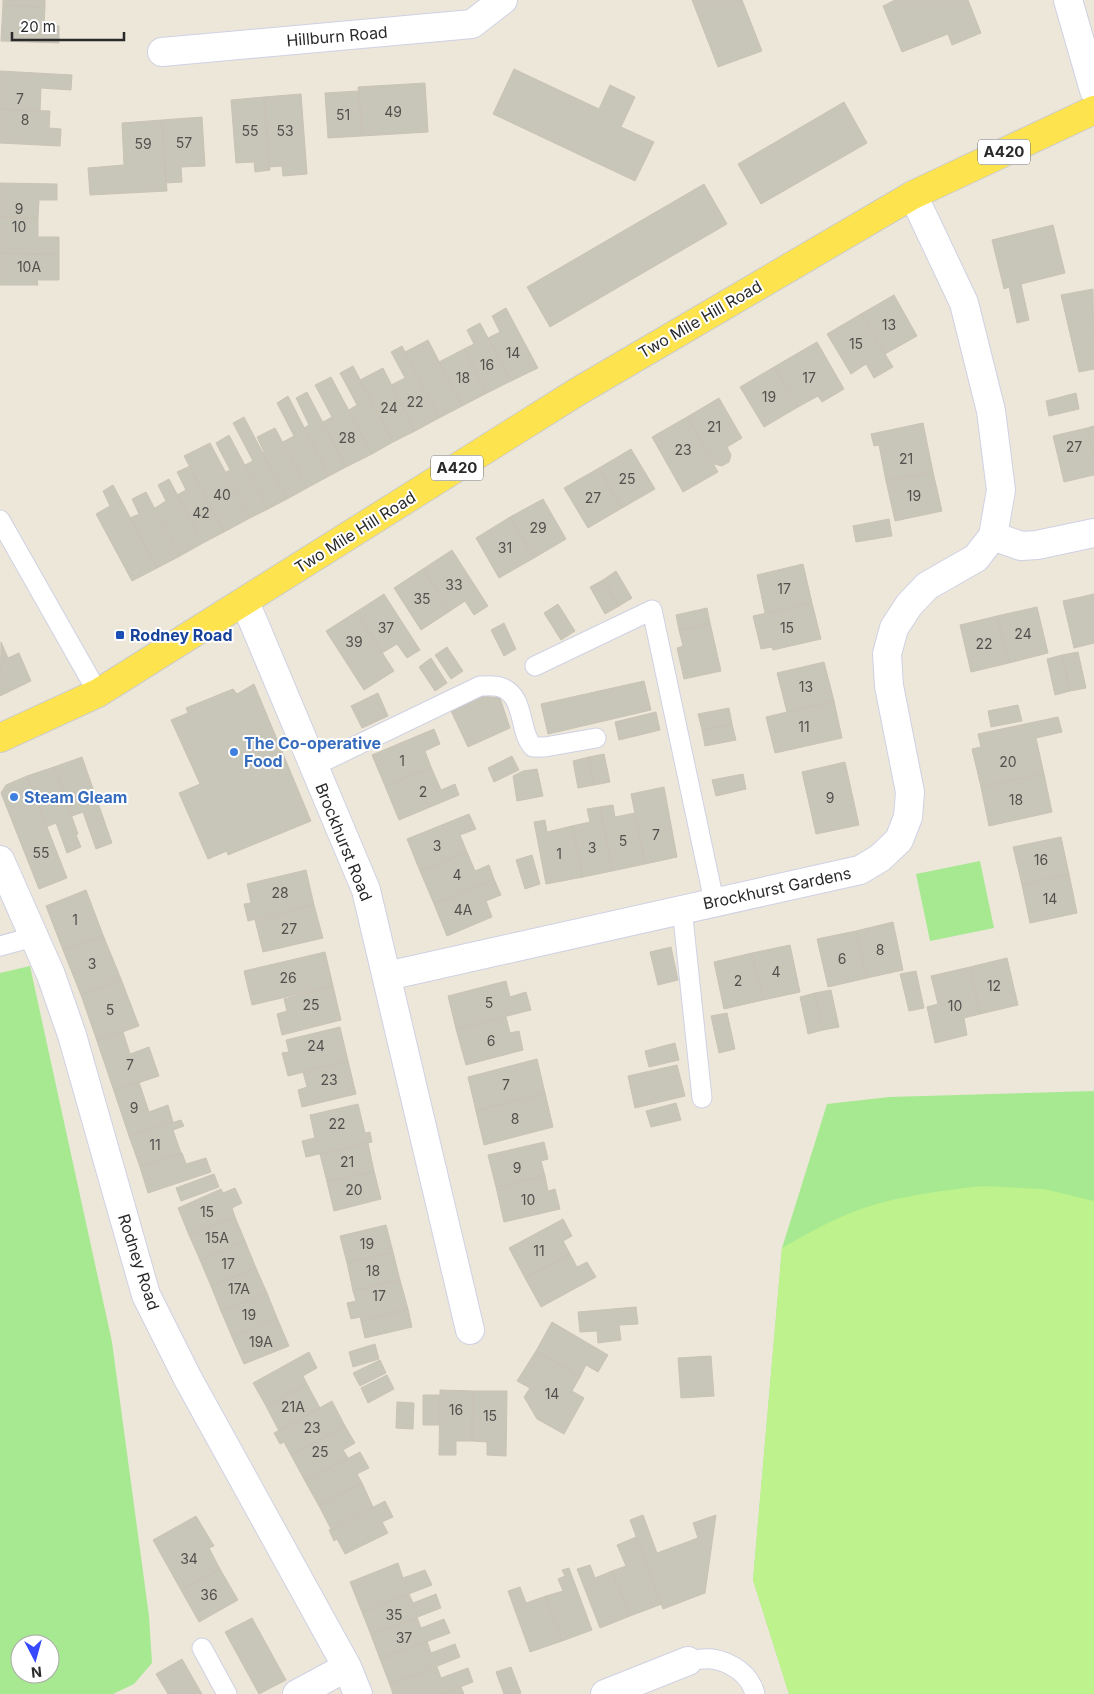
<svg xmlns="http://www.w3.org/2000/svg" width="1094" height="1694" viewBox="0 0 1094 1694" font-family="Inter,sans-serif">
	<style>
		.green { fill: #a7e991; fill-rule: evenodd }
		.pitch { fill: #bdf28c }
		.building { fill: #c8c5b9; stroke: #c9c3b4 }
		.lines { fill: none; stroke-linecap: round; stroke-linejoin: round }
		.lane-casing { stroke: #cfd1e4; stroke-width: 21 }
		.street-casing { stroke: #cfd1e4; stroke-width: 30 }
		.primary-casing { stroke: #ccc; stroke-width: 30 }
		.lane { stroke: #fff; stroke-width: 19 }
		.street { stroke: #fff; stroke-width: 28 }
		.primary { stroke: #fde44f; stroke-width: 28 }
		.transit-dot { fill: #1a4fb4; stroke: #fff; stroke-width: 2 }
		.shop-dot { fill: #3f7fe0; stroke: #fff; stroke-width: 2 }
		.labels { text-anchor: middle; stroke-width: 4; stroke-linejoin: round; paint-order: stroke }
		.number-label { font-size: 14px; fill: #52514e }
		.shield { fill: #fff; stroke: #6a6a6a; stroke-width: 1 }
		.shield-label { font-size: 15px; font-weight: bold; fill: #2a2a2a }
		.street-label { font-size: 16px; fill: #2a2a2a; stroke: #fff }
		.transit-label { font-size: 16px; font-weight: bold; fill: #164399; stroke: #fff; text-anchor: start }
		.shop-label { font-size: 16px; font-weight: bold; fill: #366cbe; stroke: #fff; text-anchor: start }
	</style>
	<rect width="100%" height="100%" fill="#ede7da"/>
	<path class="green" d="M980,861L994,928L930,941L916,874Z
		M30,966L112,1342L149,1616L152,1663L134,1684L113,1694H0V973ZM20,1644H50V1674H20Z
		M1094,1091V1694H789L753,1580L782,1248L827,1104L889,1097Z"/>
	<path class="pitch" d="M982,1186L1044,1189L1094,1201V1694H789L753,1580L782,1248C808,1233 833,1219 861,1209C900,1195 942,1191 982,1186Z"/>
	<path class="building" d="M3,0H45V7L3,5Z
		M692,0H742L762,51L718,67Z
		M895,0H968L981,33L952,45L948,34L902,52L883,6Z
		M3,5L45,7L44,25L59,26V43L1,41Z
		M514,69L599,109L610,85L635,97L621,127L654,142L635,181L493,114Z
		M0,71L72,75L71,90L41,88L40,111L0,109Z
		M425,83L428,132L362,136L358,87Z
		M359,91L362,136L328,138L325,93Z
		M301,94L307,174L283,176L282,166L269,167L264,97Z
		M264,97L270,170L255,172L254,162L236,163L231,100Z
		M844,102L867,143L761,204L738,164Z
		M0,109L50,111L49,128L61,129L60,146L0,143Z
		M202,117L205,166L181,167L182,182L166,183L162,120Z
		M162,120L167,191L90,195L88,168L124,165L122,123Z
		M0,183L57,184V200H39L38,218L0,217Z
		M704,184L727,224L550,327L527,287Z
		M0,217L38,218V237H59V254L0,253Z
		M1053,225L1065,273L1021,284L1029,320L1017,323L1009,287L1004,289L992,240Z
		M0,253L59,254V280H37L38,285H0Z
		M1093,289L1094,369L1079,372L1061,295Z
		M894,295L917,336L885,354L861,314Z
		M506,308L538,368L511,381L488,338L500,332L492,316Z
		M861,314L893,367L874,378L866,364L851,374L827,334Z
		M480,323L511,381L487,393L464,349L474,344L467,330Z
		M428,340L462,406L439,418L405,352Z
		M817,342L844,389L822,402L818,396L798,407L774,367Z
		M402,346L439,418L415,431L391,385L405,378L391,352Z
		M464,349L487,393L462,406L439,362Z
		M353,366L393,442L372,454L349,410L357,405L340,373Z
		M774,367L798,407L764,427L740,387Z
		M383,368L415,431L393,442L360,380Z
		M331,377L372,454L346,467L323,422L332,417L315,385Z
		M307,392L346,467L329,476L304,428L309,425L296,398Z
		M1076,393L1079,409L1049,416L1046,401Z
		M288,396L329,476L307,488L283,442L294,436L277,403Z
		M719,398L742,438L727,447L731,455L729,462L722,466L714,464L687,417Z
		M244,417L287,499L268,509L245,465L253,461L233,423Z
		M687,417L718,472L683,492L652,437Z
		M923,423L933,472L886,481L879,445L874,446L871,434Z
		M1094,426V457L1087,428Z
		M275,428L307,488L287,499L263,453L264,452L257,437Z
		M1087,428L1094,457V475L1064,482L1053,436Z
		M229,435L268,509L250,518L226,472L230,470L216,443Z
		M210,443L250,518L224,532L184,456Z
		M631,449L655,489L622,508L599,468Z
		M190,466L224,532L203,543L177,495L186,490L177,472Z
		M599,468L622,508L588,528L564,488Z
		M933,472L942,511L895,521L886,481Z
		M169,479L203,543L180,556L155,508L166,501L158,485Z
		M113,485L157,568L132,581L96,514L110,506L103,491Z
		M146,492L180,556L157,568L130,518L139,514L132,499Z
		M543,499L566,539L534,558L510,517Z
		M510,517L534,558L499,578L476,538Z
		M889,519L892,536L856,542L853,526Z
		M452,550L488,606L474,615L465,601L450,611L423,569Z
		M803,564L812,603L765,613L757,575Z
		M423,569L450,611L421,630L394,588Z
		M616,571L632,598L619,606L603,580Z
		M603,580L619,606L605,614L590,587Z
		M384,594L420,650L407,658L397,644L382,653L356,612Z
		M1094,594V643L1074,648L1063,601Z
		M812,603L821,639L773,650L772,647L761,649L753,616Z
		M558,604L575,631L561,640L544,613Z
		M1037,607L1048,653L1009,663L997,616Z
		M707,608L710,623L679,630L676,615Z
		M356,612L394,671L364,690L326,631Z
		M997,616L1009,663L971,672L960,625Z
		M504,623L516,649L504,656L491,630Z
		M710,623L721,671L684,679L677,648L683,646L679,630Z
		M1,642L8,658L19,653L31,681L0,696Z
		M447,647L463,671L451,679L435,655Z
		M1078,652L1086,688L1070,691L1062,655Z
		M1062,655L1070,691L1055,695L1047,659Z
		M431,658L447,683L435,691L419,667Z
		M824,662L834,701L787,712L777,673Z
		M644,681L651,710L548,734L541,704Z
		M254,684L311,821L228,855L227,851L208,859L179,793L200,784L171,720L188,713L186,708L233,689L237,694Z
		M378,693L388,716L362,728L351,706Z
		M483,696L500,698L510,728L468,747L451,711Z
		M834,701L842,738L775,753L766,717Z
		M1018,705L1022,721L991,727L988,711Z
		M729,708L732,724L702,730L698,714Z
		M656,712L660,730L619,740L615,722Z
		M1058,717L1062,732L1036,738L1044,774L981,787L972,749L981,747L978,734Z
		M732,724L736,740L705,746L702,730Z
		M434,729L440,744L425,751L431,767L385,786L372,755Z
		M604,754L610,782L594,785L589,757Z
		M512,756L519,770L494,782L488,768Z
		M82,757L112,843L96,849L83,812L72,816L54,767Z
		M589,757L594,785L578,788L573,761Z
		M845,762L859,825L816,834L802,772Z
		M54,767L78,834L76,835L81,847L67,853L56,823L46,827L27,776Z
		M431,767L441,790L455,784L459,795L399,820L385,786Z
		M537,769L543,796L517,801L513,776L523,771Z
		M743,774L746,789L716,796L712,780Z
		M1044,774L1052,812L989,826L981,787Z
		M27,776L67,878L39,889L1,793L6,785Z
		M664,787L677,857L645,864L631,794Z
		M613,805L615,817L635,813L645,864L612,871L600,807Z
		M600,807L612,871L583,877L572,826L590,822L587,809Z
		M469,814L476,829L460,835L467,852L420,871L407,839Z
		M545,820L547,832L572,826L583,877L546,884L534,822Z
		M1061,837L1069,874L1022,885L1013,847Z
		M467,852L475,871L489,865L494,879L434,904L420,871Z
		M532,855L540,884L525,889L516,860Z
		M306,870L314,905L248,921L244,904L251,903L247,884Z
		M1069,874L1077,913L1030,923L1022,885Z
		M494,879L501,895L486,901L492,917L447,936L434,904Z
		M86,890L103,935L63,950L46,906Z
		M314,905L323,938L263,952L255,920Z
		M893,922L903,970L867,978L856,931Z
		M856,931L867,978L828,987L817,939Z
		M103,935L121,979L81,995L63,950Z
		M790,945L800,992L763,1000L752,953Z
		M671,947L678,980L658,985L650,952Z
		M325,952L333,986L252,1005L244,971Z
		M752,953L763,1000L724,1009L714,962Z
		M1007,958L1018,1005L980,1014L970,967Z
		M970,967L980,1014L964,1018L967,1035L935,1043L927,1007L938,1004L931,976Z
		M916,971L924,1008L909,1011L900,974Z
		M121,979L139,1026L97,1041L81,995Z
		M506,981L510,997L526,992L531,1010L456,1029L448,996Z
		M333,986L341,1020L282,1035L277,1014L287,1011L284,999Z
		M831,990L839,1027L823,1030L815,993Z
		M815,993L823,1030L808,1034L800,997Z
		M727,1013L735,1049L719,1053L711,1016Z
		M506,1017L510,1033L519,1031L523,1050L466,1065L456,1029Z
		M340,1027L348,1061L288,1076L282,1053L289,1052L286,1040Z
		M123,1032L130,1054L149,1047L159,1076L114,1091L97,1041Z
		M675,1043L679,1060L649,1067L645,1051Z
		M537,1059L545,1093L476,1111L468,1077Z
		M348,1061L356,1094L302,1107L298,1090L307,1087L303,1072Z
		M677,1065L685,1096L635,1108L628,1076Z
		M139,1082L149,1112L168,1105L173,1122L129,1136L114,1091Z
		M545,1093L553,1127L484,1145L476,1111Z
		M676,1103L681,1120L651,1127L646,1111Z
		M358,1104L365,1133L370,1132L372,1142L306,1157L302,1141L315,1138L310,1115Z
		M181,1120L184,1126L173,1130L181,1153L140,1167L129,1136Z
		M544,1142L548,1159L541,1161L545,1176L496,1187L488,1155Z
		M368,1143L374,1171L327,1182L320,1154Z
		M181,1153H182L186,1164L206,1158L211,1172L148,1193L140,1167Z
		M374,1171L381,1199L334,1211L327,1182Z
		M214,1174L219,1187L181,1201L176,1188Z
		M545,1176L548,1191L555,1189L560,1209L504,1222L496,1187Z
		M235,1188L242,1203L232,1208L235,1217L189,1235L178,1208L221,1189L223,1193Z
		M235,1217L245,1241L200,1260L189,1235Z
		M563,1219L572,1236L563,1241L570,1254L525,1278L509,1248Z
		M386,1225L393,1252L347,1263L340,1236Z
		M245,1241L256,1268L211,1286L200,1260Z
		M393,1252L400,1280L353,1291L347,1263Z
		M570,1254L577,1267L587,1262L596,1277L541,1307L525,1278Z
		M256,1268L267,1293L221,1311L211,1286Z
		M400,1280L408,1309L361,1321L360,1317L351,1319L347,1303L356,1301L353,1291Z
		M267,1293L277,1318L232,1337L221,1311Z
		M636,1307L638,1324L619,1325L621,1340L598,1343L597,1331L580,1332L578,1312Z
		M408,1309L412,1327L365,1338L361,1321Z
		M277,1318L289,1346L244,1364L232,1337Z
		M552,1322L608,1355L598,1372L586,1365L580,1377L536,1351Z
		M375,1344L379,1359L353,1367L349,1352Z
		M536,1351L580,1377L572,1391L584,1398L564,1434L537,1419L524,1397L530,1388L517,1381Z
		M309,1352L317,1368L303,1376L307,1384L266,1406L253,1383Z
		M711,1356L714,1396L681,1398L678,1358Z
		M380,1360L386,1373L360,1386L353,1373Z
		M387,1375L394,1389L368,1403L361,1388Z
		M307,1384L320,1408L279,1431L266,1406Z
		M440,1390L473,1391L472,1441H456V1455H439Z
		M473,1391H507L506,1456L487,1455V1442L472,1441Z
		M423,1395H440V1425H423Z
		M332,1401L345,1426L291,1455L284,1442L280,1444L274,1433Z
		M397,1402L414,1403L413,1429L396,1428Z
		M345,1426L355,1443L343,1450L348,1458L305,1481L291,1455Z
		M360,1452L369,1468L357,1474L362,1483L319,1506L305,1481Z
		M362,1483L373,1507L331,1529L319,1506Z
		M385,1501L393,1517L382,1522L388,1533L345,1554L337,1539L334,1541L329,1530Z
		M643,1515L657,1553L698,1538L693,1523L716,1515L705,1593L663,1609L630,1520Z
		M196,1516L214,1546L209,1548L220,1569L181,1590L153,1540Z
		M636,1537L662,1604L630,1616L612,1571L626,1566L617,1545Z
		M398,1563L403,1578L425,1570L432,1585L362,1612L350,1582Z
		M590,1565L595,1578L612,1571L630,1616L600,1628L577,1569Z
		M569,1568L592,1630L562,1641L546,1596L563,1591L558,1579L565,1576L562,1570Z
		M220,1569L238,1600L199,1622L181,1590Z
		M520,1587L526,1603L546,1596L562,1641L530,1652L508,1591Z
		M409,1594L413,1603L436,1594L441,1608L371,1635L362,1612Z
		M417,1617L421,1628L444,1619L450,1633L380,1659L371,1635Z
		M252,1618L286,1680L259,1694L225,1632Z
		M427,1641L431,1653L455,1644L460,1657L390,1685L380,1659Z
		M182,1659L202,1694H168L156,1674Z
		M437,1667L441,1678L468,1668L473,1682L442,1694H393L390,1685Z
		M511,1667L521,1693L518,1694H504L496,1672Z
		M461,1687L464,1694H442Z"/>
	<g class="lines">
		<g class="lane-casing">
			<path id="lane" d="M0,520L98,693
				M535,666L652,610L714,901
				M314,766L480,686C486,686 494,685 500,687C526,695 518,731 533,747H545L596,738
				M682,908L702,1098
				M0,946L33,937
				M202,1648L227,1694
				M688,1661C696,1660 705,1658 712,1659C731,1662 750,1674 755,1694"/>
		</g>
		<g class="street-casing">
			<path id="street" d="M1068,0L1094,90
				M162,52L472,24L503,0
				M993,536L1021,546L1037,545L1094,533
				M245,602L366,890L470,1330
				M0,860L51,975L72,1035L146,1295L187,1377L347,1667L358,1694
				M387,976L860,870L880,858L899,840L908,817L910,792L889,686L887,654L894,628L909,605L927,586L976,558L993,536L1001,490L991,411L964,303L913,195
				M297,1694L347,1667
				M605,1694L688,1661"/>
		</g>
		<g class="primary-casing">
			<path id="primary" d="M0,738L98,693L577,392L913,195L1094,110"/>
		</g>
		<use href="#lane" class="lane"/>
		<use href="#street" class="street"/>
		<use href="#primary" class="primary"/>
	</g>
	<rect class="transit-dot" x="115" y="630" width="10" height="10" rx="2.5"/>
	<g class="shop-dot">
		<circle cx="234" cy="752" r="5"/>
		<circle cx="14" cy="797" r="5"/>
	</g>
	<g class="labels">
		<g class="number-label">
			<text x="20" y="104">7</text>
			<text x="393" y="117">49</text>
			<text x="343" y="120">51</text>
			<text x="25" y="125">8</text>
			<text x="250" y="136">55</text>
			<text x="285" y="136">53</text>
			<text x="184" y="148">57</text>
			<text x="143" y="149">59</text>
			<text x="19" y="214">9</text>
			<text x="19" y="232">10</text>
			<text x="29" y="272">10A</text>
			<text x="889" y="330">13</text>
			<text x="856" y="349">15</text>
			<text x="513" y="358">14</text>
			<text x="487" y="370">16</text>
			<text x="463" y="383">18</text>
			<text x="809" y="383">17</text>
			<text x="769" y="402">19</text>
			<text x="415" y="407">22</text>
			<text x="389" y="413">24</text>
			<text x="714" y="432">21</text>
			<text x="347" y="443">28</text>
			<text x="1074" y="452">27</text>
			<text x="683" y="455">23</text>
			<text x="906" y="464">21</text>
			<text x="627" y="484">25</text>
			<text x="222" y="500">40</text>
			<text x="914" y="501">19</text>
			<text x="593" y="503">27</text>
			<text x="201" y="518">42</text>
			<text x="538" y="533">29</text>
			<text x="505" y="553">31</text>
			<text x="454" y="590">33</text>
			<text x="784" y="594">17</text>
			<text x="422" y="604">35</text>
			<text x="386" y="633">37</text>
			<text x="787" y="633">15</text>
			<text x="1023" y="639">24</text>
			<text x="354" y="647">39</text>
			<text x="984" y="649">22</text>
			<text x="806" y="692">13</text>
			<text x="804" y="732">11</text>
			<text x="402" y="766">1</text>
			<text x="1008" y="767">20</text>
			<text x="423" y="797">2</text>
			<text x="830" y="803">9</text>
			<text x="1016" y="805">18</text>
			<text x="656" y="840">7</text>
			<text x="623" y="846">5</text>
			<text x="437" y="851">3</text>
			<text x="592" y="853">3</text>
			<text x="41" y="858">55</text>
			<text x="559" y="859">1</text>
			<text x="1041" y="865">16</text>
			<text x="457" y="880">4</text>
			<text x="280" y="898">28</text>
			<text x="1050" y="904">14</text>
			<text x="463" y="915">4A</text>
			<text x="75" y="925">1</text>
			<text x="289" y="934">27</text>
			<text x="880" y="955">8</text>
			<text x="842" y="964">6</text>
			<text x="92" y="969">3</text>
			<text x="776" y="977">4</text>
			<text x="288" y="983">26</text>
			<text x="738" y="986">2</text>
			<text x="994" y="991">12</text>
			<text x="489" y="1008">5</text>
			<text x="311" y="1010">25</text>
			<text x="955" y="1011">10</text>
			<text x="110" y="1015">5</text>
			<text x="491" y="1046">6</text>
			<text x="316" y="1051">24</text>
			<text x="130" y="1070">7</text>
			<text x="329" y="1085">23</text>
			<text x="506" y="1090">7</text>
			<text x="134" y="1113">9</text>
			<text x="515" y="1124">8</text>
			<text x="337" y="1129">22</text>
			<text x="155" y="1150">11</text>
			<text x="347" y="1167">21</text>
			<text x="517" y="1173">9</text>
			<text x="354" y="1195">20</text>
			<text x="528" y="1205">10</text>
			<text x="207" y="1217">15</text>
			<text x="217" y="1243">15A</text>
			<text x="367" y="1249">19</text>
			<text x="539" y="1256">11</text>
			<text x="228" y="1269">17</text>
			<text x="373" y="1276">18</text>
			<text x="239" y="1294">17A</text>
			<text x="379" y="1301">17</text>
			<text x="249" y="1320">19</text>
			<text x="261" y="1347">19A</text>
			<text x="552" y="1399">14</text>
			<text x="293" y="1412">21A</text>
			<text x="456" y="1415">16</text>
			<text x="490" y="1421">15</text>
			<text x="312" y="1433">23</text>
			<text x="320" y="1457">25</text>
			<text x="189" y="1564">34</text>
			<text x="209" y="1600">36</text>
			<text x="394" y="1620">35</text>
			<text x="404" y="1643">37</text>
		</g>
		<g class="shield">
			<rect x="978" y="139.5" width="52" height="25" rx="4"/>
			<rect x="431" y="455.5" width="52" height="25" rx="4"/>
		</g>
		<g class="shield-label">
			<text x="1004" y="157">A420</text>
			<text x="457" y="473">A420</text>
		</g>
		<g class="street-label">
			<text transform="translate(337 36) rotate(-5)" y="6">Hillburn Road</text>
			<text transform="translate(700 319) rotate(-30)" y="6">Two Mile Hill Road</text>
			<text transform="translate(355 532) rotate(-32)" y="6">Two Mile Hill Road</text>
			<text transform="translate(344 842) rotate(68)" y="6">Brockhurst Road</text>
			<text transform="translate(777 888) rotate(-12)" y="6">Brockhurst Gardens</text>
			<text transform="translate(139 1262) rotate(72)" y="6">Rodney Road</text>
		</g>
		<g class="transit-label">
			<text x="130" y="641">Rodney Road</text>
		</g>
		<g class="shop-label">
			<text x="244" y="749">The Co-operative<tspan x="244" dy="18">Food</tspan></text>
			<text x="24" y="803">Steam Gleam</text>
		</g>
	</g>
	<g transform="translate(35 1659) rotate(174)"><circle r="24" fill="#ffffff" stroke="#aaaaaa"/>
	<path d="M0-4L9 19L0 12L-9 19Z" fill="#3649ff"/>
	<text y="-8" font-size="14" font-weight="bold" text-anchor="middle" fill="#2a2a2a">N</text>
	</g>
	<path d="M12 32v8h112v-8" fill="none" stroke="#2a2a2a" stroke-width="2.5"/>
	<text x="20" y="32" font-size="15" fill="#2a2a2a" stroke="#ffffff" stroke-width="4" paint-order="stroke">20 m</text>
</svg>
